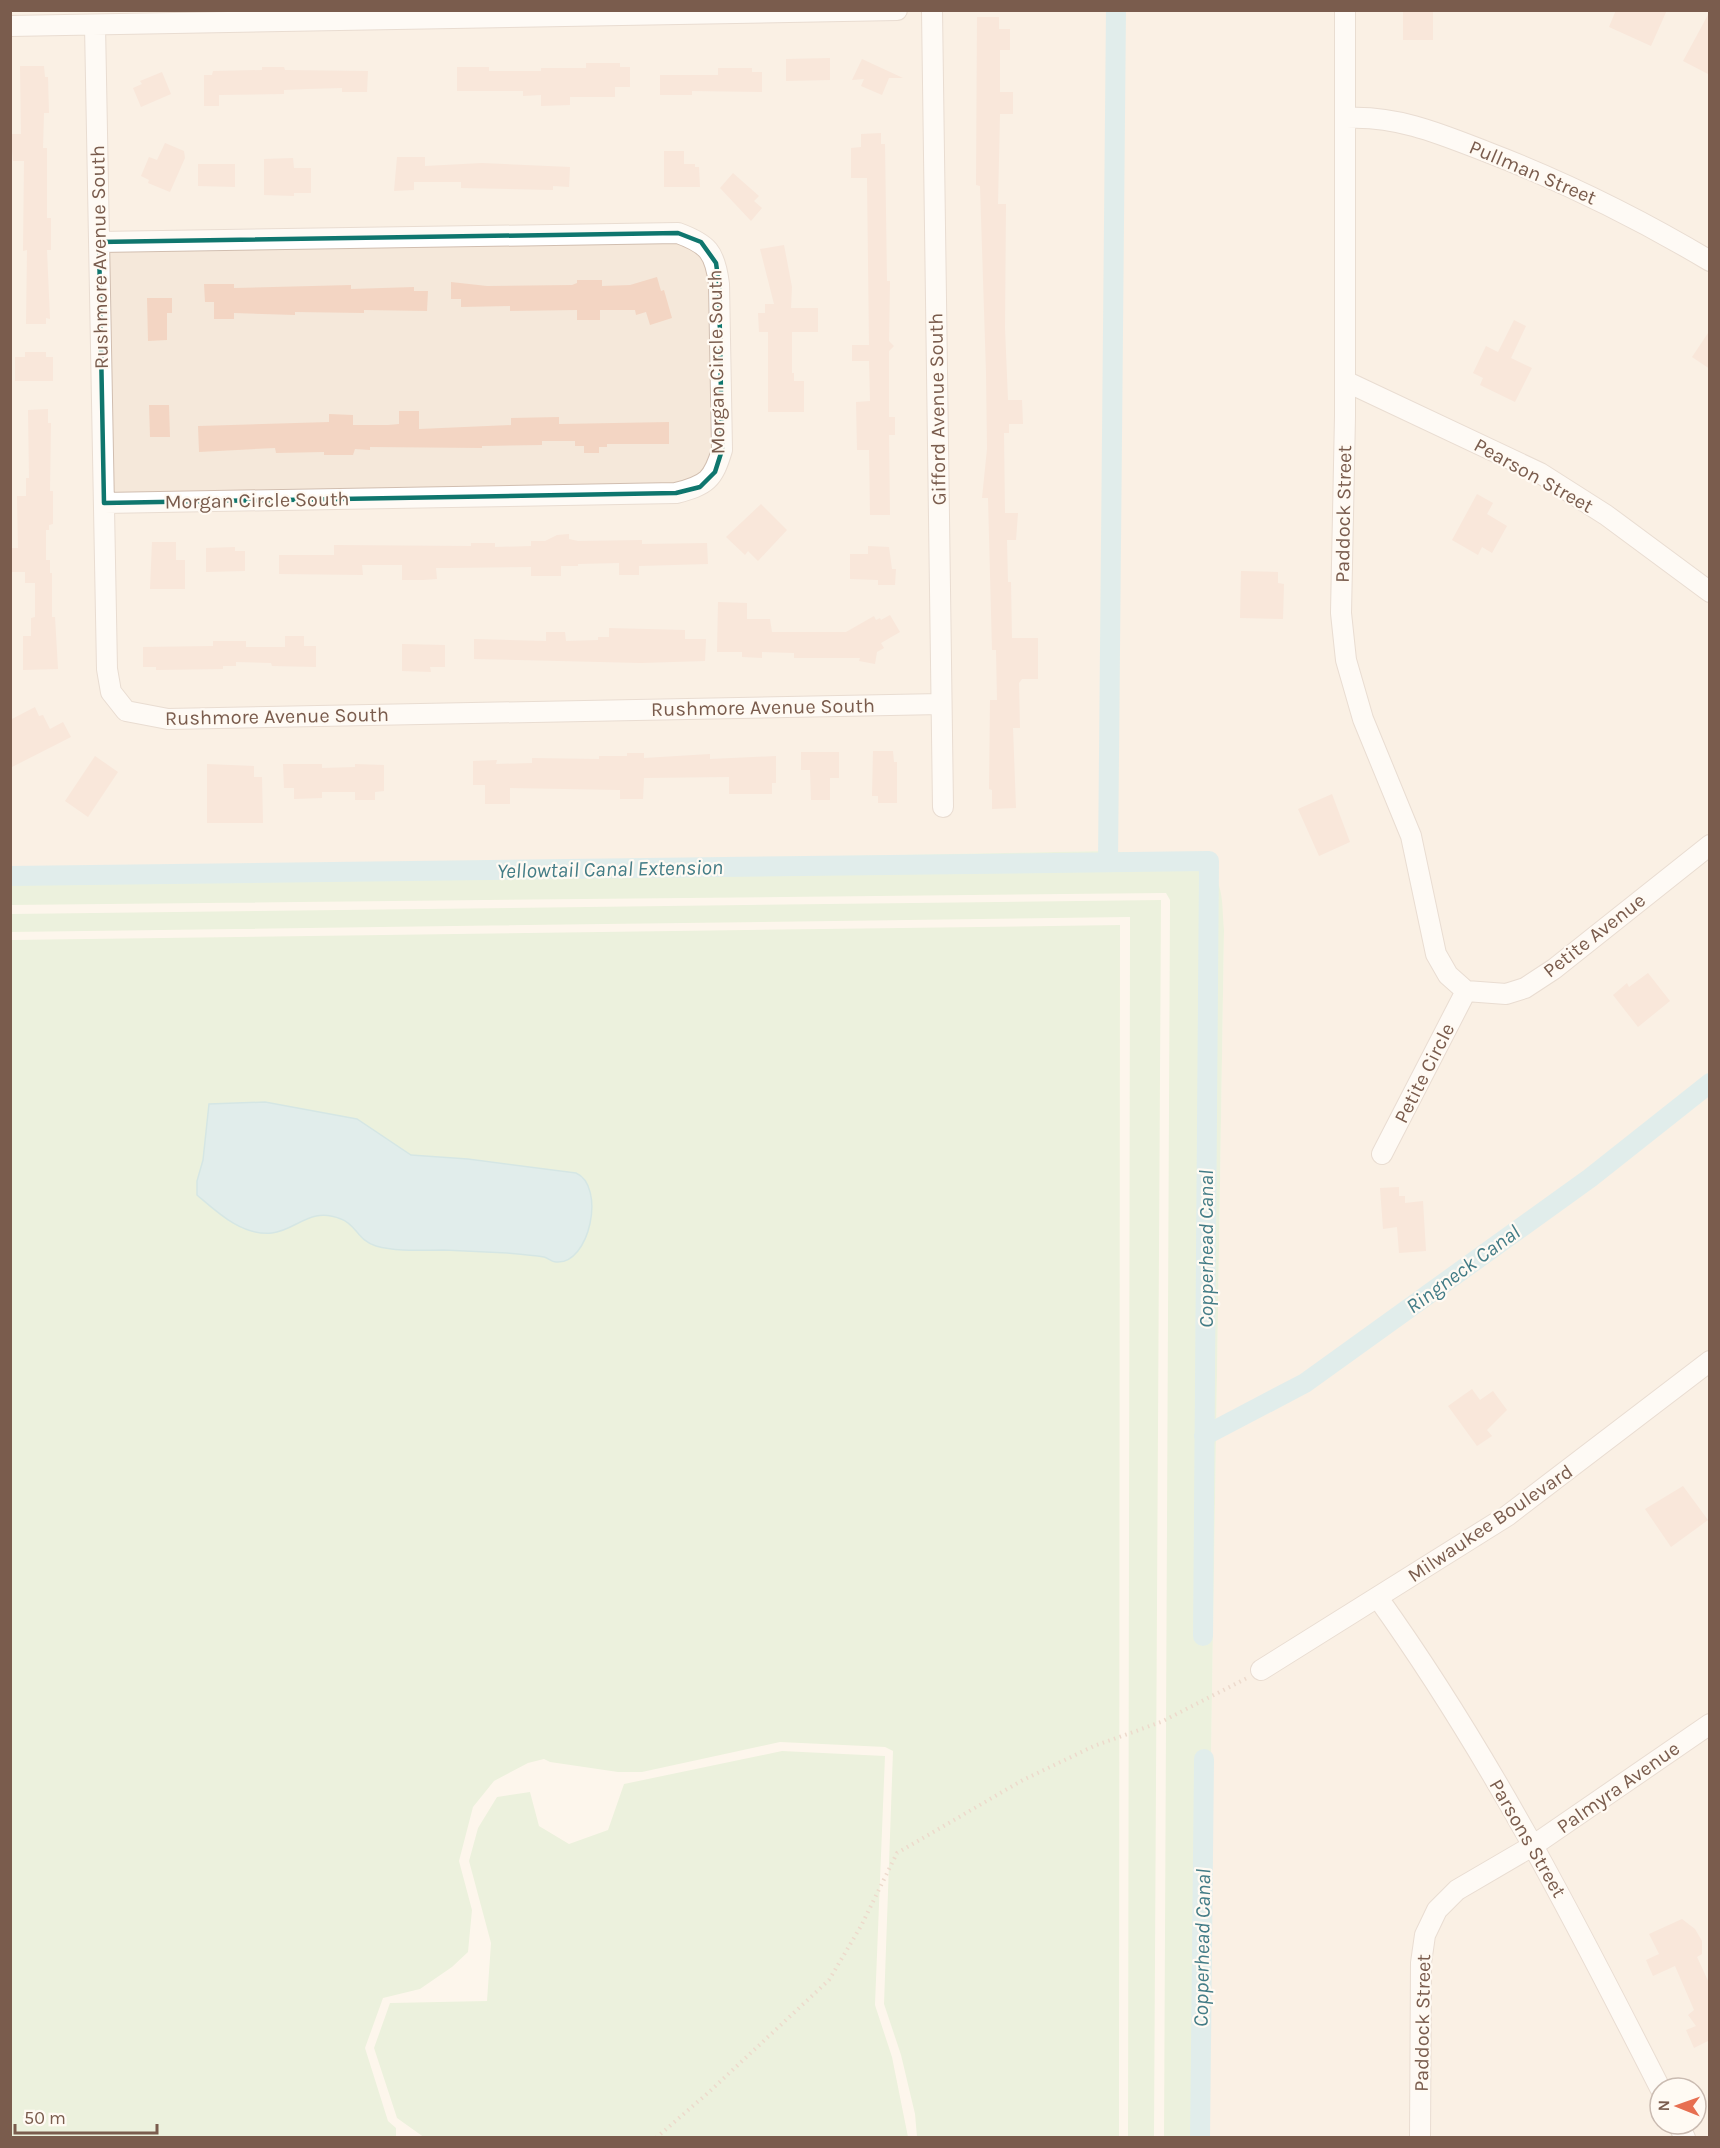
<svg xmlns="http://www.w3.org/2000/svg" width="1720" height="2148" viewBox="0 0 1720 2148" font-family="Karla,sans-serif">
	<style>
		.residential { fill: #f5e8da; fill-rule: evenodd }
		.green { fill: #d8ecc9 }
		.water { fill: #bfe3e8; stroke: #a5d3da; stroke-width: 1.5 }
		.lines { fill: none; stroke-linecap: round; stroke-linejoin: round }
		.canal { stroke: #bfe3e8; stroke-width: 20 }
		.building { fill: #f3d5c3 }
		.minor-casing { stroke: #d1beb0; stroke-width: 22 }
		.path { stroke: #d9b8a5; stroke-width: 4; stroke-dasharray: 1.5 4.5; stroke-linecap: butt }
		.minor { stroke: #fff; stroke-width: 20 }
		.marked { fill: none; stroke: #0f766e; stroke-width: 4.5; stroke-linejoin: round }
		.labels { text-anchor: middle; stroke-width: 4.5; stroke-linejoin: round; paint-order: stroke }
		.street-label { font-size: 20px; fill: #7a5c4d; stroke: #fffaf3 }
		.water-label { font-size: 21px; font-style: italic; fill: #437c86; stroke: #fffaf3 }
	</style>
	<rect width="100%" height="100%" fill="#fdf6ec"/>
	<path class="residential" d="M10,11H1709V2137H1205L1224,930L1106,851L11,872ZM1660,2088H1696V2124H1660Z"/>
	<path class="green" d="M1106,851L1193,857C1226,878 1221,895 1224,930L1205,2137H1164L1170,900L1166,893L11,905V872Z
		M1161,900L1154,2137L1128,2138L1130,917L11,932L10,914Z
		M1120,925L1119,2137H917L915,2114L901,2055L884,2004L893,1751L885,1747L780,1742L642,1772H618L550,1762L544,1759L528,1763L494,1781L473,1807L459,1861L472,1910L468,1952L452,1967L420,1989L383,1998L365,2048L388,2121L396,2128V2137H11V940Z
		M782,1751L885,1756L875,2005L892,2057L908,2137L425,2138L397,2118L374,2048L390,2003L487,2001L491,1943L469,1861L478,1828L497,1797L530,1792L539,1826L569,1844L608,1830L624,1784Z"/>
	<path class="water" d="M265,1102L357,1119L411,1155L468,1159L576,1173C606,1186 590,1265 556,1262C552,1262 548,1258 544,1257C532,1255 519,1254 507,1253C486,1252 465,1251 444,1250C422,1250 397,1252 376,1246C358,1241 356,1224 341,1219C310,1206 297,1230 272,1233C242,1236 218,1213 197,1195V1181L203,1160L209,1104Z"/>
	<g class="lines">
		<path class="canal" d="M1108,862L1116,10
			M10,876L1209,861L1203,1636
			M1204,1436L1305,1383L1590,1178L1710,1083
			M1200,2138L1204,1759"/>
	</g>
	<path class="building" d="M1403,10H1433V40H1403Z
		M1616,10H1667L1651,46L1609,27Z
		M1710,11V75L1683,61Z
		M977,17H999V29H1010V50H1000V92H1013V114H1000L998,204H1006L1005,328L1008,400H1022L1023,424H1009V433H1004L1005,513H1018L1016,540H1007L1008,582H1011L1012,638H1038V679H1022L1019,683L1020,728H1013L1016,808L992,809V790L989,789L990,700H997L996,650H992L988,498H982L987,449L986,372L980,186L976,185Z
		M830,58V80L786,81V59Z
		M862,59L903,78H889L882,95L861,86L864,79L852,80Z
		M586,63H620V67H630V87H615V97H570V105L541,106V95L523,96V91H457V67H489V71H541V68H586Z
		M20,66H44L45,77H48L49,113H44L43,148H47V218H51V250H47L50,319L46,318V324H26L27,250L23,251L24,161H13L12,149V134H21Z
		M262,67H284L285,70L368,71L367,92H342V88L307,89L284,90V94L219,95V106H204V75H212L213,71L262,70Z
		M718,68H752V72H762V92L692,91V95H660V75H718Z
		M162,72L171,94L141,107L133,88L142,84L140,81Z
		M881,133V144H885L887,281H890L889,341L894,346L889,351V417H895V435H889L890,515H870L869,450H857L856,402L870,401L869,361H852V345H869L867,178H851V148L861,147V134Z
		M165,143L184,151L185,158L170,192L148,183L149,180L141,176L149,157L157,160Z
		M664,151H684V164H695V167H699L700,187H664Z
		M397,157H425V166L482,163L570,167L569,187L553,186V190L461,188V182H414V190L394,191Z
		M293,158L294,168H311V193H294V196L264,195V159Z
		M198,164H235V187L198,186Z
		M733,173L759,196L754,201L762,208L751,221L720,188Z
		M784,245L792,287L791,308H818V332H792V373H794V381H804V412H768V332H759L758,313H765V304H774L760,249Z
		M657,277L661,291L664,290L672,318L650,325L646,312L636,315L635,310H600V320H577V310L510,311V306L461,307V299H451V282L487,286L572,285L577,283V280H602V286L630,285Z
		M204,284H234V288L351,285V289L414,287V291H428L427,311L364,310V313L295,312V315L234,313V319H214V302H205Z
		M147,298H172V313H167V340L148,341Z
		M1514,320L1526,326L1511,358L1532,368L1515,402L1480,385L1483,378L1473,373L1486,346L1498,352Z
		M1710,330V369L1692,357Z
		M25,352H46V357H53V381H15V357H25Z
		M149,405H169L170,437H150Z
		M48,409V423H51L50,491H53V524L49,525V530H46V560H50V573H52V617H55L58,669L23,670V636H31V618L35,617V583H25V572H10V548H18L17,496H26V478H29L28,410Z
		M399,411H419V429L511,425V418L559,417V424L669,422V444H607V447H599V453H584V446H575V441H542V445L482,446V448L370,447V450L355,449L353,455H324V452L276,453L275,448L199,452L198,426L329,422V414L353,415V425H388L399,424Z
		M1477,494L1493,503L1487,514L1507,526L1492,553L1482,547L1478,555L1452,540Z
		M761,504L787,530L758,561L748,551L745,555L726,537Z
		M569,534V539L578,541L642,540V544L707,543L708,564L639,566V575H619V563L578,564V566H561V576H531V567L445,568H436L437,579L423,580H402V565H362L363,575L279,574V555H334V545L471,546V543H495V547L531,546V541H545L557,535Z
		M152,542H176V560H185V589H150Z
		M868,546L889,547L892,569H896L895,585H878V580L850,579V554H868Z
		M235,547V551H245V571L206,572V548Z
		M1241,571L1278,572V583L1284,584L1283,619L1240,618Z
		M718,602L747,603V619H770L772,632H846L874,616L876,620L880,618L881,620L890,615L900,632L881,643L884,648L877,652L875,664L859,661L860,658H794V653L762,652V658L742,657V652H717Z
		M609,628L685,630V639H706L705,661L641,663L474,659V639L546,641V632H565L566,641L598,640V637H609Z
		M285,636H304V646H316V667L272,666L271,663L236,662V666H223V669L156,670V667H143V647L213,646V641H246V647H285Z
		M402,644L445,645V667H430L431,672L402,671Z
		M35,707L39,716L43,715L50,729L63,722L71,737L10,768V720Z
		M873,751H893L894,762H897V803H878V796H872Z
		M801,752H839V778H830V800H811L810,770H801Z
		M627,753H644V758L710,754V759L776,756V783H772V794H729V777L644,778L643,799H620V790L510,788V804H485V785H473V761L497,760L496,764L532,763V758L599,759V756H627Z
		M95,756L118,772L88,817L65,801Z
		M207,764L254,766V777H262L263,823H207Z
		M283,764H322V768L355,767V764L384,765V791L375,792V800H355V792H322V798L294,799V788H284Z
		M1332,794L1350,842L1319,856L1298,809Z
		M1648,973L1670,1001L1638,1027L1613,995L1627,983L1629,987Z
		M1399,1187V1196H1405V1203L1423,1201L1426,1251L1399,1253L1397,1227L1383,1229L1380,1188Z
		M1472,1389L1480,1400L1493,1391L1507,1410L1487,1430L1492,1436L1477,1446L1448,1406Z
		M1683,1486L1708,1520L1671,1547L1645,1509Z
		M1682,1919L1695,1929L1702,1941V1954L1697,1957L1710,1985V2044L1708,2041L1694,2048L1686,2030L1696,2026L1688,2015L1694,2010L1675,1966L1653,1976L1646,1960L1659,1954L1649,1934Z"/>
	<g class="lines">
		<g class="minor-casing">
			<path id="minor" d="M932,10L943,807
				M1345,10V416L1341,613L1346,660L1363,719L1411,836L1436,954L1448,975L1466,991
				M95,25L107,669L111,692L126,711L168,719L941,704
				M10,26L897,10
				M1346,118C1396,115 1441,134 1487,152C1565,182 1638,218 1710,261
				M99,242L678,233C708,244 715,252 719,284L722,450C713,480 707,485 676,493L104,503
				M1345,381L1540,473L1606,515L1710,592
				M1466,991L1506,994L1525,988L1554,969L1710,845
				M1382,1154L1466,991
				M1378,1598C1489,1753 1574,1919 1660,2088
				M1261,1670L1507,1516L1710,1361
				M1678,2124L1685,2138
				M1420,2138L1421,1963L1425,1935L1437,1910L1457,1890L1534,1845L1710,1724"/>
		</g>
		<path class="path" d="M656,2138L709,2092L829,1980L861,1926L897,1853L1023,1780L1094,1746L1161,1722L1247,1678"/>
		<use href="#minor" class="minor"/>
	</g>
	<path d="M0 0H1720V2148H0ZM678,233L701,242L716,263L719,284L722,450L715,472L700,487L676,493L104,503L99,242Z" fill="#fdf6ec" fill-opacity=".55" fill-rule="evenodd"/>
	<path class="marked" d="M678,233L701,242L716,263L719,284L722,450L715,472L700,487L676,493L104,503L99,242Z"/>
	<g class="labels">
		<g class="street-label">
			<text transform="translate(1533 172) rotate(23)" y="7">Pullman Street</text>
			<text transform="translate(99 257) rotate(-91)" y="7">Rushmore Avenue South</text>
			<text transform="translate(716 362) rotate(-91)" y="7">Morgan Circle South</text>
			<text transform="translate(937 409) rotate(-91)" y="7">Gifford Avenue South</text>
			<text transform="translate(1534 475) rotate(29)" y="7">Pearson Street</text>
			<text transform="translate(257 500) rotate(-1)" y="7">Morgan Circle South</text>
			<text transform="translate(1343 514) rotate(-89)" y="7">Paddock Street</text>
			<text transform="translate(763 707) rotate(-1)" y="7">Rushmore Avenue South</text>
			<text transform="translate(277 716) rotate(-1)" y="7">Rushmore Avenue South</text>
			<text transform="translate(1594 935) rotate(-38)" y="7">Petite Avenue</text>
			<text transform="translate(1424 1073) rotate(-63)" y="7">Petite Circle</text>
			<text transform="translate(1490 1523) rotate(-34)" y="7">Milwaukee Boulevard</text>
			<text transform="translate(1618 1787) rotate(-35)" y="7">Palmyra Avenue</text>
			<text transform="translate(1528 1838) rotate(60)" y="7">Parsons Street</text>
			<text transform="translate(1422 2023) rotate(-89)" y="7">Paddock Street</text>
		</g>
		<g class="water-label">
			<text transform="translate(610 869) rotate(-1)" y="7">Yellowtail Canal Extension</text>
			<text transform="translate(1206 1249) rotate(-90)" y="7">Copperhead Canal</text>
			<text transform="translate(1463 1269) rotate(-36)" y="7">Ringneck Canal</text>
			<text transform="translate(1202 1948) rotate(-89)" y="7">Copperhead Canal</text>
		</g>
	</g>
	<rect width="1720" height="2148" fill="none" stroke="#7a5c4d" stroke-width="24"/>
	<g transform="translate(1678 2106) rotate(271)"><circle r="28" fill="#fffaf3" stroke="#cabbb1" stroke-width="1.5"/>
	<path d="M0-4.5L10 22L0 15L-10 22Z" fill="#e76f51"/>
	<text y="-9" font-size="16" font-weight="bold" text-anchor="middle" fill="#7a5c4d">N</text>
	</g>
	<path d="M15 2124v9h142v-9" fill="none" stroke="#7a5c4d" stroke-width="3"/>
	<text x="24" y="2124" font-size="18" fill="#7a5c4d" stroke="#fffaf3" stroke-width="4.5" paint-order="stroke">50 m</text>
</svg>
